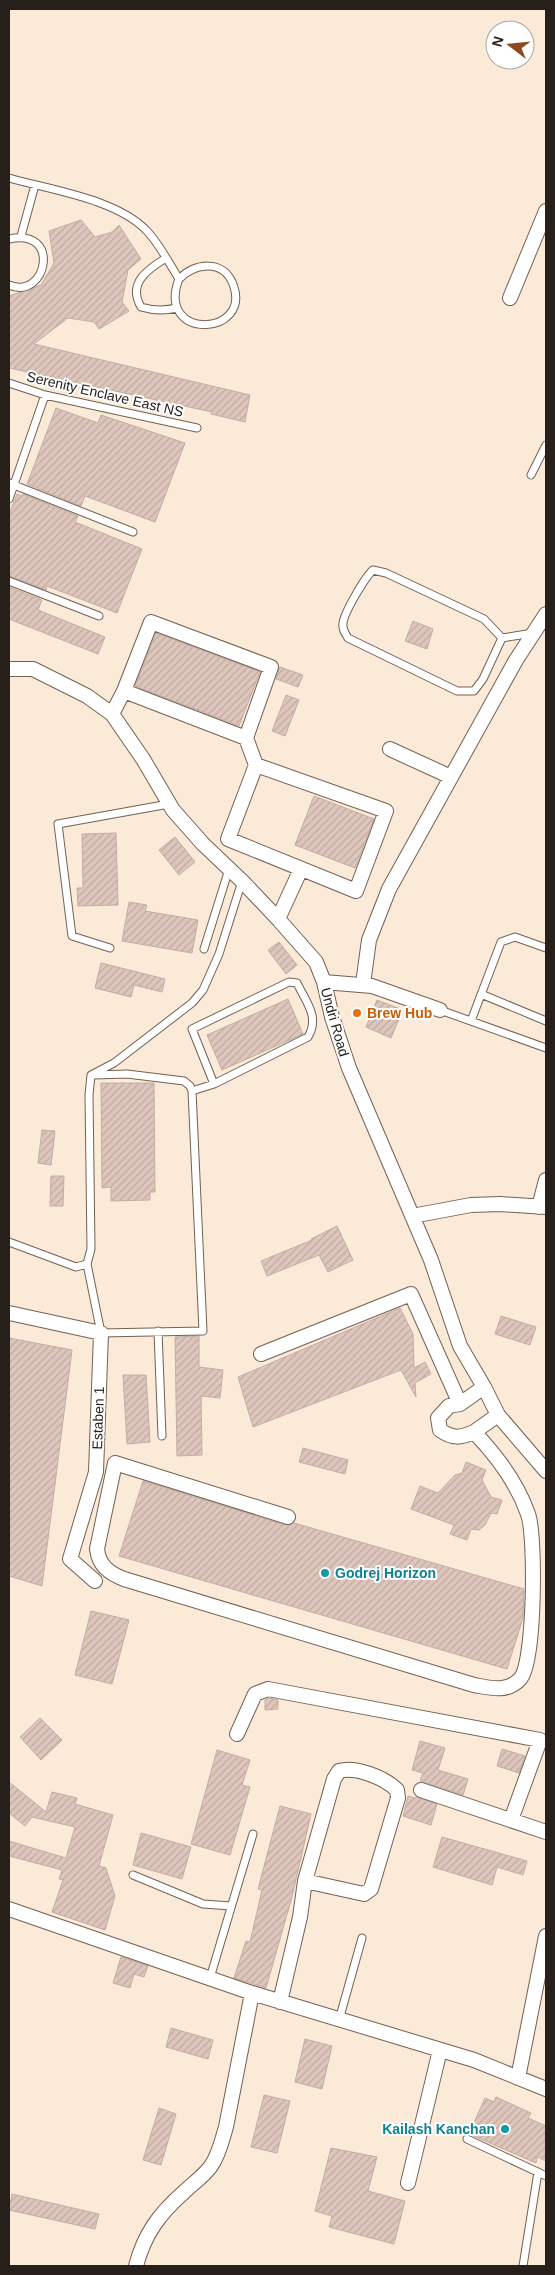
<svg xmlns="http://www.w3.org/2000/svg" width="555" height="2275" viewBox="0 0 555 2275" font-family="Arial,sans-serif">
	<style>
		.building { fill: url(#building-hatch); stroke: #c4aca4 }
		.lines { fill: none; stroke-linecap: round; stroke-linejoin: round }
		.service-casing { stroke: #716152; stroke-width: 9 }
		.minor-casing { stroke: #716152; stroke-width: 16 }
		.service { stroke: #fff; stroke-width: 7 }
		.minor { stroke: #fff; stroke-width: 14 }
		.food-dot { fill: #e8710a; stroke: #fff; stroke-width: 2 }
		.culture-dot { fill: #0f9aa8; stroke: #fff; stroke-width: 2 }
		.labels { text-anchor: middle; stroke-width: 4; stroke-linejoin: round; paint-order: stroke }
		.street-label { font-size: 14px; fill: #27201a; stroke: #fff }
		.food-label { font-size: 14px; font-weight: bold; fill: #c56008; stroke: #fff; text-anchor: start }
		.culture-label { font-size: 14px; font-weight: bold; fill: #0d838f; stroke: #fff; text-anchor: start }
	</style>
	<defs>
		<pattern id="building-hatch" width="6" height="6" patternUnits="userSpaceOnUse" patternTransform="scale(1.25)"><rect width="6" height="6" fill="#dec6bd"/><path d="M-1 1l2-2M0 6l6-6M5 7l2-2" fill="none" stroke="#beaaa2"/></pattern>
	</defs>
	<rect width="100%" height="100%" fill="#fcead8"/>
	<path class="building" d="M81,220L95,237L112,232L119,225L141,259L128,270L122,302L129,311L99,329L94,322L68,318L34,344L250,395L245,422L211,414L212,412L9,368V296L41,285L54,263L49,231Z
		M56,408L98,423L101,415L185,443L155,522L85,496L81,506L27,484Z
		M17,494L22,496L23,494L78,516L75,522L142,549L117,613L47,586L46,590L9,576V514Z
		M9,587L42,600L38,610L105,637L98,654L9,619Z
		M413,621L433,629L427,649L405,641Z
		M156,633L260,672L239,726L135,686Z
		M280,667L303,675L298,687L276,679Z
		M286,695L299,700L285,736L272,731Z
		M314,796L374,819L355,868L295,845Z
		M116,833L118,905L78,906L77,888H83L82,834Z
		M175,837L195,862L179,875L159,850Z
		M129,902L147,905L145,911L198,920L192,953L122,941Z
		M279,942L297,965L286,974L268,950Z
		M101,963L165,979L162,992L134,985L131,997L95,988Z
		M288,999L303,1034L222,1070L207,1035Z
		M377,1000L403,1010L391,1038L366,1027Z
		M101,1083H154L155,1192H150V1200L111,1201V1187L102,1188Z
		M42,1130L55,1131L51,1165L38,1163Z
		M51,1176H64L63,1206H50Z
		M337,1226L353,1260L328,1272L319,1255L267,1276L261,1261L312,1240L311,1239Z
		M400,1308L413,1334L414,1368L425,1362L431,1374L415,1383L416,1397L401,1370L253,1427L238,1377Z
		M501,1316L536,1327L530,1345L495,1334Z
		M199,1336V1367L223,1370L220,1398L201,1396L202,1455L177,1456L175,1337Z
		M9,1338L72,1350L42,1586L9,1576Z
		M123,1375H146L150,1442L127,1444Z
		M303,1448L348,1460L345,1474L299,1462Z
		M466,1462L486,1470L482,1480L491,1497L502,1500L497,1514L491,1513L485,1525L479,1530L471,1529L467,1540L450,1534L454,1525L411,1509L420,1486L438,1493L455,1475L462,1473Z
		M143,1481L285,1525L294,1523L524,1589L523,1618L507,1669L119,1556Z
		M91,1611L129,1620L112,1684L75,1675Z
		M269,1698L278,1700V1709L265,1710V1700Z
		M40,1718L62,1740L41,1760L20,1737Z
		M420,1741L445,1748L438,1770L468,1779L463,1795L420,1781L423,1773L412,1770Z
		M502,1749L525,1756L519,1773L497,1766Z
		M217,1750L250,1760L242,1785L250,1787L230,1855L191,1844Z
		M9,1782L46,1812L52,1792L77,1798L75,1804L113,1815L99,1866L106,1868L115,1896L105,1930L52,1912L63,1880L59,1879L62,1870L9,1856V1841L66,1858L75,1827L32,1817L25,1826L9,1813Z
		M408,1796L415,1798L416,1797L437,1804L431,1825L403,1816Z
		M280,1806L311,1814L292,1897L266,1988L234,1978L246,1941L250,1942L262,1890L258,1889Z
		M141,1833L191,1847L182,1879L133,1865Z
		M442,1837L527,1861L523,1875L497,1867L492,1885L433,1867Z
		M121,1957L148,1966L144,1977L134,1974L130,1988L113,1983Z
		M171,2028L213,2040L208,2059L166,2047Z
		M305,2039L332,2046L322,2089L295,2082Z
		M264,2095L290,2101L277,2153L251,2147Z
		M496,2097L531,2113L528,2118L546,2126V2161L537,2157L536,2163L469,2134L485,2098L494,2102Z
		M159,2108L176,2114L161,2165L143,2160Z
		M331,2148L377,2157L368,2191L405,2201L394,2244L329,2227L332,2216L315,2211Z
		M12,2194L99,2214L95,2229L9,2210Z"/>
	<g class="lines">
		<g class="service-casing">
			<path id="service" d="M9,178C51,190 117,199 147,231C160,245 169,263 179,279C155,341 253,337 233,284C223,259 195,263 179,279
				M21,236L35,185
				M9,239C62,227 47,301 9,285
				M166,258C148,269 127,283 141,307C154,311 164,311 177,308
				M9,383L45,395L197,428
				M531,475L546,445
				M9,483L133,532
				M9,499L45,395
				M9,581L99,616
				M502,638L484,619L386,573L373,570C365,577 344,613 343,623C342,629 345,633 348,638L457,691H474L483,679L502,638L533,633
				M110,948L72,936L58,824L169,804
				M204,949L229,869
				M481,994L546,1021
				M440,1010L546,1048
				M471,1021L501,942L515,937L546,948
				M94,1075L127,1074L184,1081L190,1086L192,1091
				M9,1242L76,1267L87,1264L91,1249L89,1095L91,1075L114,1063L192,1003L203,990L219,954L242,881
				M87,1264L101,1333L203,1331L192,1091L214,1084L308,1037C320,1017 306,1002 297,983L289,982L192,1029L214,1084
				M158,1331L162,1436
				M133,1875L203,1904L231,1906
				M210,1978L253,1834
				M339,2020L362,1938
				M467,2139L546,2176
				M523,2266L538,2172"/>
		</g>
		<g class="minor-casing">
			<path id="minor" d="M510,298L546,211
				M9,669H33L87,696L112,714L143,759L173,810L203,844L242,881L278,919L316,962L324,982L332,1017L349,1068L431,1260L460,1346L484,1387L498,1415L546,1471
				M124,691L246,738
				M112,714L124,691L151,622L271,667L246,738L256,765L228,839L356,891L386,811L256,765
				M390,749L451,777
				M278,919L301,869
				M324,982L372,986L440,1010
				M363,984L369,940L389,889L516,660L546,614
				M539,1207L546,1180
				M412,1216L471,1205L500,1204L546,1207
				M9,1313L101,1333L96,1472L70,1559L95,1581
				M261,1354L411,1294L460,1404L449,1406L438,1418L440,1430C453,1439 460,1438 474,1432
				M460,1404L484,1387
				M288,1517L115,1463L97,1549C99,1566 109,1573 124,1579L474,1685C491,1688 507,1693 520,1679C535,1664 536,1536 528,1514C517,1482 497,1456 474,1432L498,1415
				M237,1734L255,1694L268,1689L540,1740L511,1820
				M421,1790L546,1832
				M9,1909L252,1993L474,2060L546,2089
				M280,2002L300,1917L305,1881L334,1779L339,1771C356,1766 385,1778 397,1790L398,1798L371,1889L364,1894L305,1881
				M518,2078L546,1936
				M408,2183L440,2050
				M136,2266C144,2235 159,2214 183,2193C192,2184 203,2177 211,2166C219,2155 222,2140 226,2127L252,1993"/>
		</g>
		<use href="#service" class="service"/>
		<use href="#minor" class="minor"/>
	</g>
	<circle class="food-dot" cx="357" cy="1013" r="5"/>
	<g class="culture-dot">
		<circle cx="325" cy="1573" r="5"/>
		<circle cx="505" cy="2129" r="5"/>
	</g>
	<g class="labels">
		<g class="street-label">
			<text transform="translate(105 394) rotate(13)" y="5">Serenity Enclave East NS</text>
			<text transform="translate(335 1022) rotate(74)" y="5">Undri Road</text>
			<text transform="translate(98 1418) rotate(-88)" y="5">Estaben 1</text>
		</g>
		<g class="food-label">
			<text x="367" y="1018">Brew Hub</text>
		</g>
		<g class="culture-label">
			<text x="335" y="1578">Godrej Horizon</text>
			<text x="495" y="2134" text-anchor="end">Kailash Kanchan</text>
		</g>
	</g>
	<rect width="555" height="2275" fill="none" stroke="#27201a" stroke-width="20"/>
	<g transform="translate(510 45) rotate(286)"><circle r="24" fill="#ffffff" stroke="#a9a6a3"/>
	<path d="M0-4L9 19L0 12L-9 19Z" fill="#8f4a1f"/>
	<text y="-8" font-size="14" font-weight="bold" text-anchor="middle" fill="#27201a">N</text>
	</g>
</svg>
